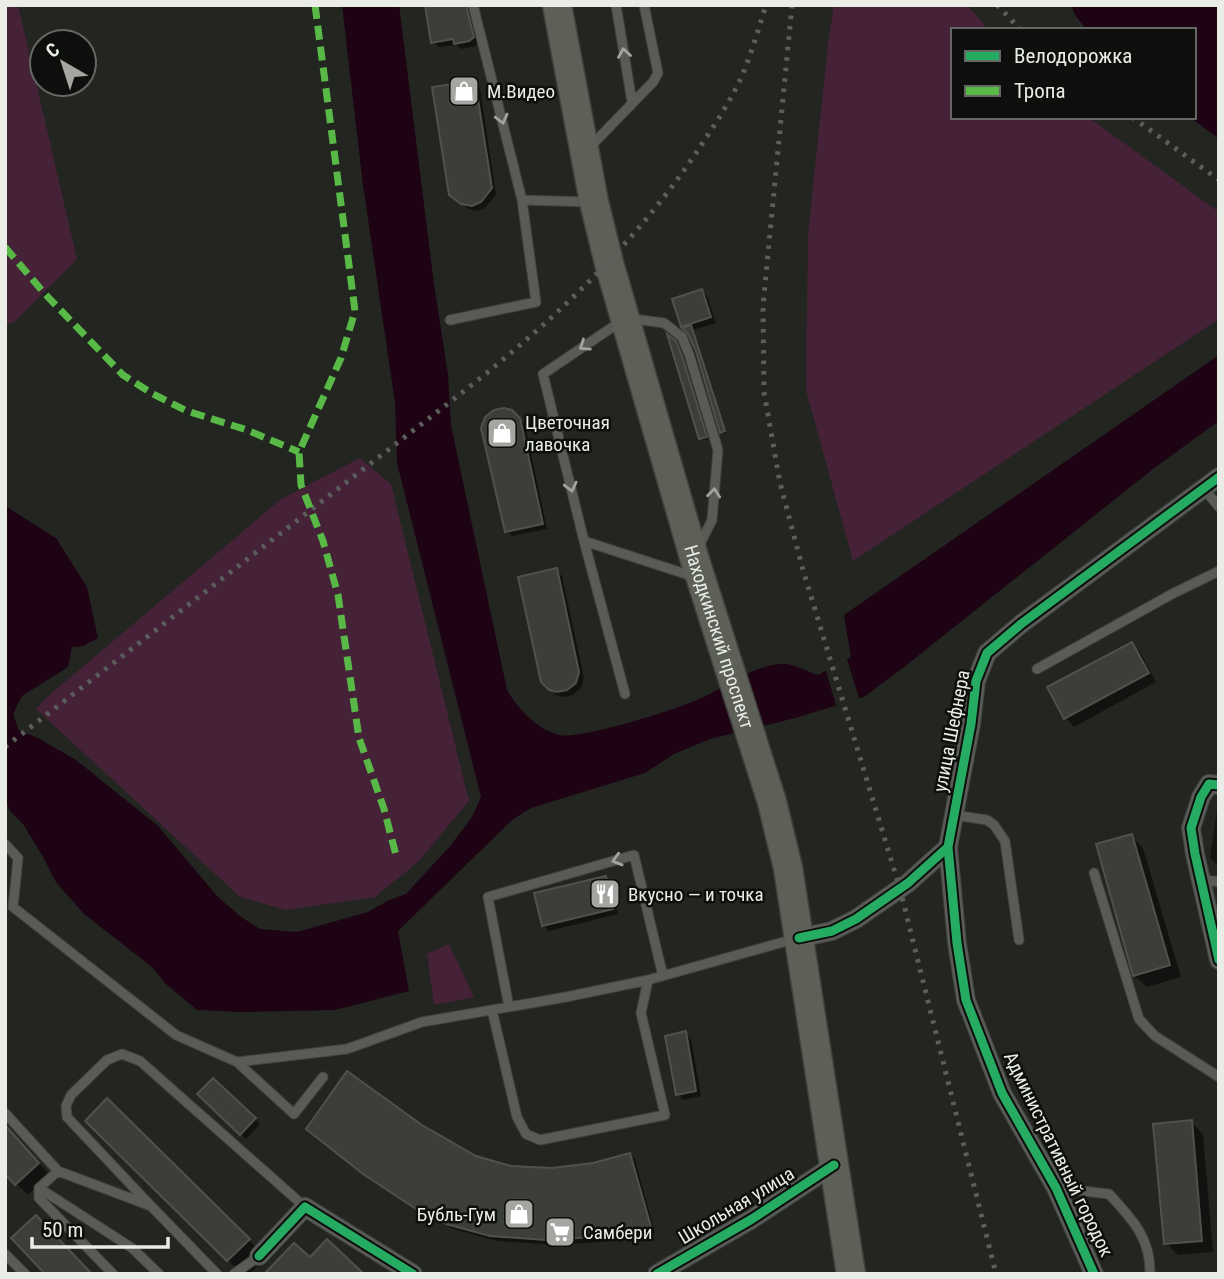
<svg xmlns="http://www.w3.org/2000/svg" width="1224" height="1279" viewBox="0 0 1224 1279" font-family="'Roboto Condensed',sans-serif">
	<style>
		.green { fill: #452237 }
		.water { fill: #1d0313 }
		.pier { fill: #232521 }
		.shadow { fill: #0007 }
		.building { fill: #3b3f37; stroke: #4f514d; stroke-width: 2 }
		.lines { fill: none; stroke-linecap: round; stroke-linejoin: round }
		.service-casing { stroke: #40423f; stroke-width: 11 }
		.minor-casing { stroke: #40423f; stroke-width: 20 }
		.primary-casing { stroke: #40423f; stroke-width: 31 }
		.service { stroke: #595b57; stroke-width: 9 }
		.minor { stroke: #595b57; stroke-width: 18 }
		.primary { stroke: #5c6057; stroke-width: 28 }
		.rail { stroke: #5c5e5b; stroke-width: 5; stroke-dasharray: 3.5 7; stroke-linecap: butt }
		.quiet { stroke: #58b947; stroke-width: 7; stroke-dasharray: 14 7; stroke-linecap: butt }
		.cycleway-casing { stroke: #0d0f0c; stroke-width: 13 }
		.cycleway { stroke: #26ab63; stroke-width: 9 }
		.oneway { stroke: #a1a49f }
		.labels { text-anchor: middle; stroke-width: 5; stroke-linejoin: round; paint-order: stroke }
		.poi-label { font-size: 19px; fill: #e9ece7; stroke: #0d0f0c; text-anchor: start }
		.street-label { font-size: 19px; fill: #e9ece7; stroke: #0d0f0c }
	</style>
	<rect width="100%" height="100%" fill="#232521"/>
	<path class="green" d="M5,5H18L77,259L13,323L5,324Z
		M834,5H967L989,30H953V117H1088L1219,212V319L853,561L806,390L808,235L828,43Z
		M360,458L391,484L469,801L418,862L375,897L286,910L240,897L36,709L47,697L281,499Z
		M449,944L474,997L434,1005L427,954Z"/>
	<path class="water" d="M342,5H399L434,284L448,375L451,425L507,690C518,709 537,729 559,735C581,740 681,708 704,697C730,684 752,666 782,664C793,663 808,672 818,675L851,657L844,615L1219,355V421L1153,469L904,667L864,697L795,718L710,739L674,754L645,773L531,808L512,820L398,931L409,991L335,1010L241,1012L197,1010L166,984L152,967L84,914L56,882L42,855L23,824L10,811L5,799V506L56,538L87,587L98,638L83,646L72,647L68,667L22,696L13,714L19,731L36,737L76,760L158,826L218,897L241,917L260,929L297,932L368,912L389,900L406,894L451,845L472,817L481,797L397,463L395,403L363,185Z
		M1071,5H1219V139L1190,117H1194V30H1087L1075,15Z"/>
	<path class="pier" d="M846,656L860,701L837,708L825,668Z"/>
	<path class="shadow" d="M427,5H473L478,43L475,46L461,49L457,45L439,47L433,42Z
		M474,82L480,88L496,194L486,207L478,211L469,209L457,201L456,85Z
		M702,291L707,296L716,323L693,330L726,433L724,434L697,351L690,333L683,326Z
		M670,339L678,346L684,360L708,439L703,440L701,438Z
		M511,412L525,425L547,529L512,536L506,531Z
		M556,570L562,576L584,678L581,688L573,695L564,697L556,695L543,682Z
		M1131,644L1140,652L1156,682L1074,727L1066,718Z
		M1217,810H1219V867L1210,858Z
		M1131,836L1143,848L1181,977L1147,987L1135,976L1098,845Z
		M605,878L611,883L618,914L549,931L543,925Z
		M685,1033L691,1039L701,1096L683,1100L678,1094Z
		M213,1080L260,1124L246,1139L200,1094Z
		M107,1101L266,1257L250,1274H242L87,1121Z
		M1191,1122L1203,1134L1213,1252L1178,1255L1166,1243Z
		M5,1126L50,1175L28,1195L16,1183Z
		M421,1127L475,1158L511,1167L552,1170L594,1165L630,1154L635,1160L655,1233L601,1242L553,1245L497,1241L453,1229L423,1214L371,1179L314,1134Z"/>
	<path class="building" d="M425,5H466L474,37L469,41L454,44L453,39L431,43Z
		M469,77L475,80L492,188L481,202L472,206L461,204L449,195L432,87L454,84L453,79Z
		M702,289L711,317L681,327L672,299Z
		M691,325L725,431L720,433L696,351L688,334L682,328Z
		M667,334L676,341L682,356L707,437L699,439Z
		M504,408L512,410L520,418L543,524L505,532L481,428L485,417L494,410Z
		M557,568L579,672L576,683L567,690L557,692L549,690L541,682L518,577Z
		M1132,642L1149,673L1064,719L1047,687Z
		M1132,834L1170,965L1133,976L1096,844Z
		M606,876L613,909L542,926L534,893Z
		M686,1031L696,1091L676,1095L665,1036Z
		M347,1071L422,1125L476,1156L511,1166L552,1168L593,1163L630,1153L651,1227L594,1237L546,1240L490,1236L446,1224L416,1209L363,1174L306,1129Z
		M213,1078L256,1118L240,1135L197,1094Z
		M107,1098L250,1239L227,1261L85,1121Z
		M1192,1120L1202,1241L1164,1244L1153,1124Z
		M5,1125L39,1163L15,1185L5,1174Z
		M36,1215L92,1274H45L11,1238Z
		M327,1239L364,1274H264L294,1243L310,1257Z"/>
	<g class="lines">
		<g class="service-casing">
			<path id="service" d="M473,5L522,200L589,202
				M616,5L632,102
				M589,148L653,82L658,73L644,5
				M450,320L536,302L522,200
				M1204,489L1219,507
				M584,541L625,694
				M695,577L584,541L543,374L626,318L664,323L682,337L689,354L718,450L712,520L699,546
				M1037,669L1172,594L1219,571
				M954,815L987,820L994,825L1005,841L1019,940
				M5,844L18,858L13,907L176,1035L237,1062L347,1049L422,1022L566,997L648,980
				M1094,873L1139,1019L1155,1036L1219,1077
				M1200,879L1219,882
				M509,1007L488,897L634,855L663,976
				M492,1010L517,1117L526,1134L540,1140L665,1115L641,1013L648,980L794,939
				M237,1062L294,1114L323,1077
				M5,1113L58,1171L151,1206L217,1274
				M58,1171L39,1188V1198L113,1274
				M39,1188L132,1248L159,1274
				M1056,1188L1109,1194C1132,1219 1151,1238 1150,1274
				M151,1206L67,1117L66,1106L71,1095L107,1060L122,1054L140,1061L305,1207
				M5,1254L25,1274
				M234,1274L259,1256"/>
		</g>
		<g class="minor-casing">
			<path id="minor" d="M1219,785L1209,784L1201,797L1191,828L1195,854L1219,960
				M948,847L957,943L966,1000L1002,1093L1056,1188L1094,1274
				M799,938L832,931L856,919L908,883L948,847L971,724L976,681L987,653L1021,624L1219,477
				M259,1256L305,1207L413,1274
				M657,1274L752,1219L834,1165"/>
		</g>
		<g class="primary-casing">
			<g id="primary">
				<path id="s1" d="M557,5L594,202L609,263L694,557L772,802L788,868L851,1274"/>
			</g>
		</g>
		<use href="#service" class="service"/>
		<use href="#minor" class="minor"/>
		<use href="#primary" class="primary"/>
		<path class="rail" d="M792,5L763,306L764,392L780,483L803,570L900,889L996,1274
			M997,5L1021,30
			M1132,117L1219,180
			M5,747L468,388C556,318 632,247 696,153C713,127 732,100 744,71C753,49 759,27 766,5"/>
		<path class="quiet" d="M315,5L355,311L341,358L299,452L301,485L323,541L338,595L359,738L384,809L397,859
			M5,247L45,294L123,375L153,394L187,411L247,430L299,452"/>
		<g class="cycleway-casing">
			<path id="cycleway" d="M1219,785L1209,784L1201,797L1191,828L1195,854L1219,960
				M948,847L957,943L966,1000L1002,1093L1056,1188L1094,1274
				M799,938L832,931L856,919L908,883L948,847L971,724L976,681L987,653L1021,624L1219,477
				M259,1256L305,1207L413,1274
				M657,1274L752,1219L834,1165"/>
		</g>
		<use href="#cycleway" class="cycleway"/>
	</g>
	<defs><path id="oneway-chevron" d="M-2-3.5L2.5 0L-2 3.5" fill="none" stroke-width="1.6" stroke-linecap="round" stroke-linejoin="round" transform="scale(1.75)"/></defs>
	<g class="oneway">
		<use href="#oneway-chevron" transform="translate(624 53) rotate(-99)"/>
		<use href="#oneway-chevron" transform="translate(502 119) rotate(76)"/>
		<use href="#oneway-chevron" transform="translate(584 346) rotate(146)"/>
		<use href="#oneway-chevron" transform="translate(571 487) rotate(76)"/>
		<use href="#oneway-chevron" transform="translate(714 493) rotate(-84)"/>
		<use href="#oneway-chevron" transform="translate(617 860) rotate(164)"/>
	</g>
	<defs>
		<g id="shop-square" transform="scale(1.575)"><rect x="-9" y="-9" width="18" height="18" rx="4" fill="#a4a6a2" stroke="#0d0f0c"/><path d="M-5-2.5h2.3a2.7 3.5 0 0 1 5.4 0H5L5.5 6h-11ZM-1.5-2.5h3a1.5 2.3 0 0 0-3 0Z" fill="#fff"/></g>
		<g id="restaurant-square" transform="scale(1.575)"><rect x="-9" y="-9" width="18" height="18" rx="4" fill="#a4a6a2" stroke="#0d0f0c"/><path d="M-5-6h1v4h1v-4h1v4h1v-4h1v5L-1.5 .5V6h-2V.5L-5-1ZM5-6V6H3V1.5H1.5Q1.5-4 5-6Z" fill="#fff"/></g>
		<g id="supermarket-square" transform="scale(1.575)"><rect x="-9" y="-9" width="18" height="18" rx="4" fill="#a4a6a2" stroke="#0d0f0c"/><path d="M-6-5.5h2.5l.6 2H6L4.5 2H-2.5L-4.4-4H-6ZM-1.5 3.2a1.3 1.3 0 1 0 .1 0ZM3 3.2a1.3 1.3 0 1 0 .1 0Z" fill="#fff"/></g>
	</defs>
	<g fill-rule="evenodd">
		<use href="#shop-square" x="464" y="91"/>
		<use href="#shop-square" x="502" y="433"/>
		<use href="#restaurant-square" x="605" y="894"/>
		<use href="#shop-square" x="519" y="1214"/>
		<use href="#supermarket-square" x="560" y="1232"/>
	</g>
	<g class="labels">
		<g class="poi-label">
			<text x="487" y="98">М.Видео</text>
			<text x="525" y="429">Цветочная<tspan x="525" dy="22">лавочка</tspan></text>
			<text x="628" y="901">Вкусно — и точка</text>
			<text x="496" y="1221" text-anchor="end">Бубль-Гум</text>
			<text x="583" y="1239">Самбери</text>
		</g>
		<g class="street-label">
			<text dy="7" stroke="none"><textPath href="#s1" startOffset="653">Находкинский проспект</textPath></text>
			<text transform="translate(951 731) rotate(-79)" y="7">улица Шефнера</text>
			<text transform="translate(1059 1154) rotate(64)" y="7">Административный городок</text>
			<text transform="translate(736 1205) rotate(-31)" y="7">Школьная улица</text>
		</g>
	</g>
	<rect width="1224" height="1279" fill="none" stroke="#e9ece7" stroke-width="14"/>
	<rect x="951" y="28" width="245" height="91" fill="#0d0f0c" stroke="#656764" stroke-width="2"/>
	<rect x="965" y="51" width="35" height="10" fill="#26ab63" stroke="#656764" stroke-width="2"/>
	<text x="1014" y="63" font-size="21" fill="#e9ece7">Велодорожка</text>
	<rect x="965" y="86" width="35" height="10" fill="#58b947" stroke="#656764" stroke-width="2"/>
	<text x="1014" y="98" font-size="21" fill="#e9ece7">Тропа</text>
	<g transform="translate(63 63) rotate(321)"><circle r="33" fill="#0d0f0c" stroke="#656764" stroke-width="2"/>
	<path d="M0-5L12 26L0 18L-12 26Z" fill="#a4a6a2"/>
	<text y="-10" font-size="19" font-weight="bold" text-anchor="middle" fill="#e9ece7">С</text>
	</g>
	<path d="M32 1237v10h136v-10" fill="none" stroke="#e9ece7" stroke-width="3.5"/>
	<text x="42" y="1237" font-size="21" fill="#e9ece7" stroke="#0d0f0c" stroke-width="5" paint-order="stroke">50 m</text>
</svg>
